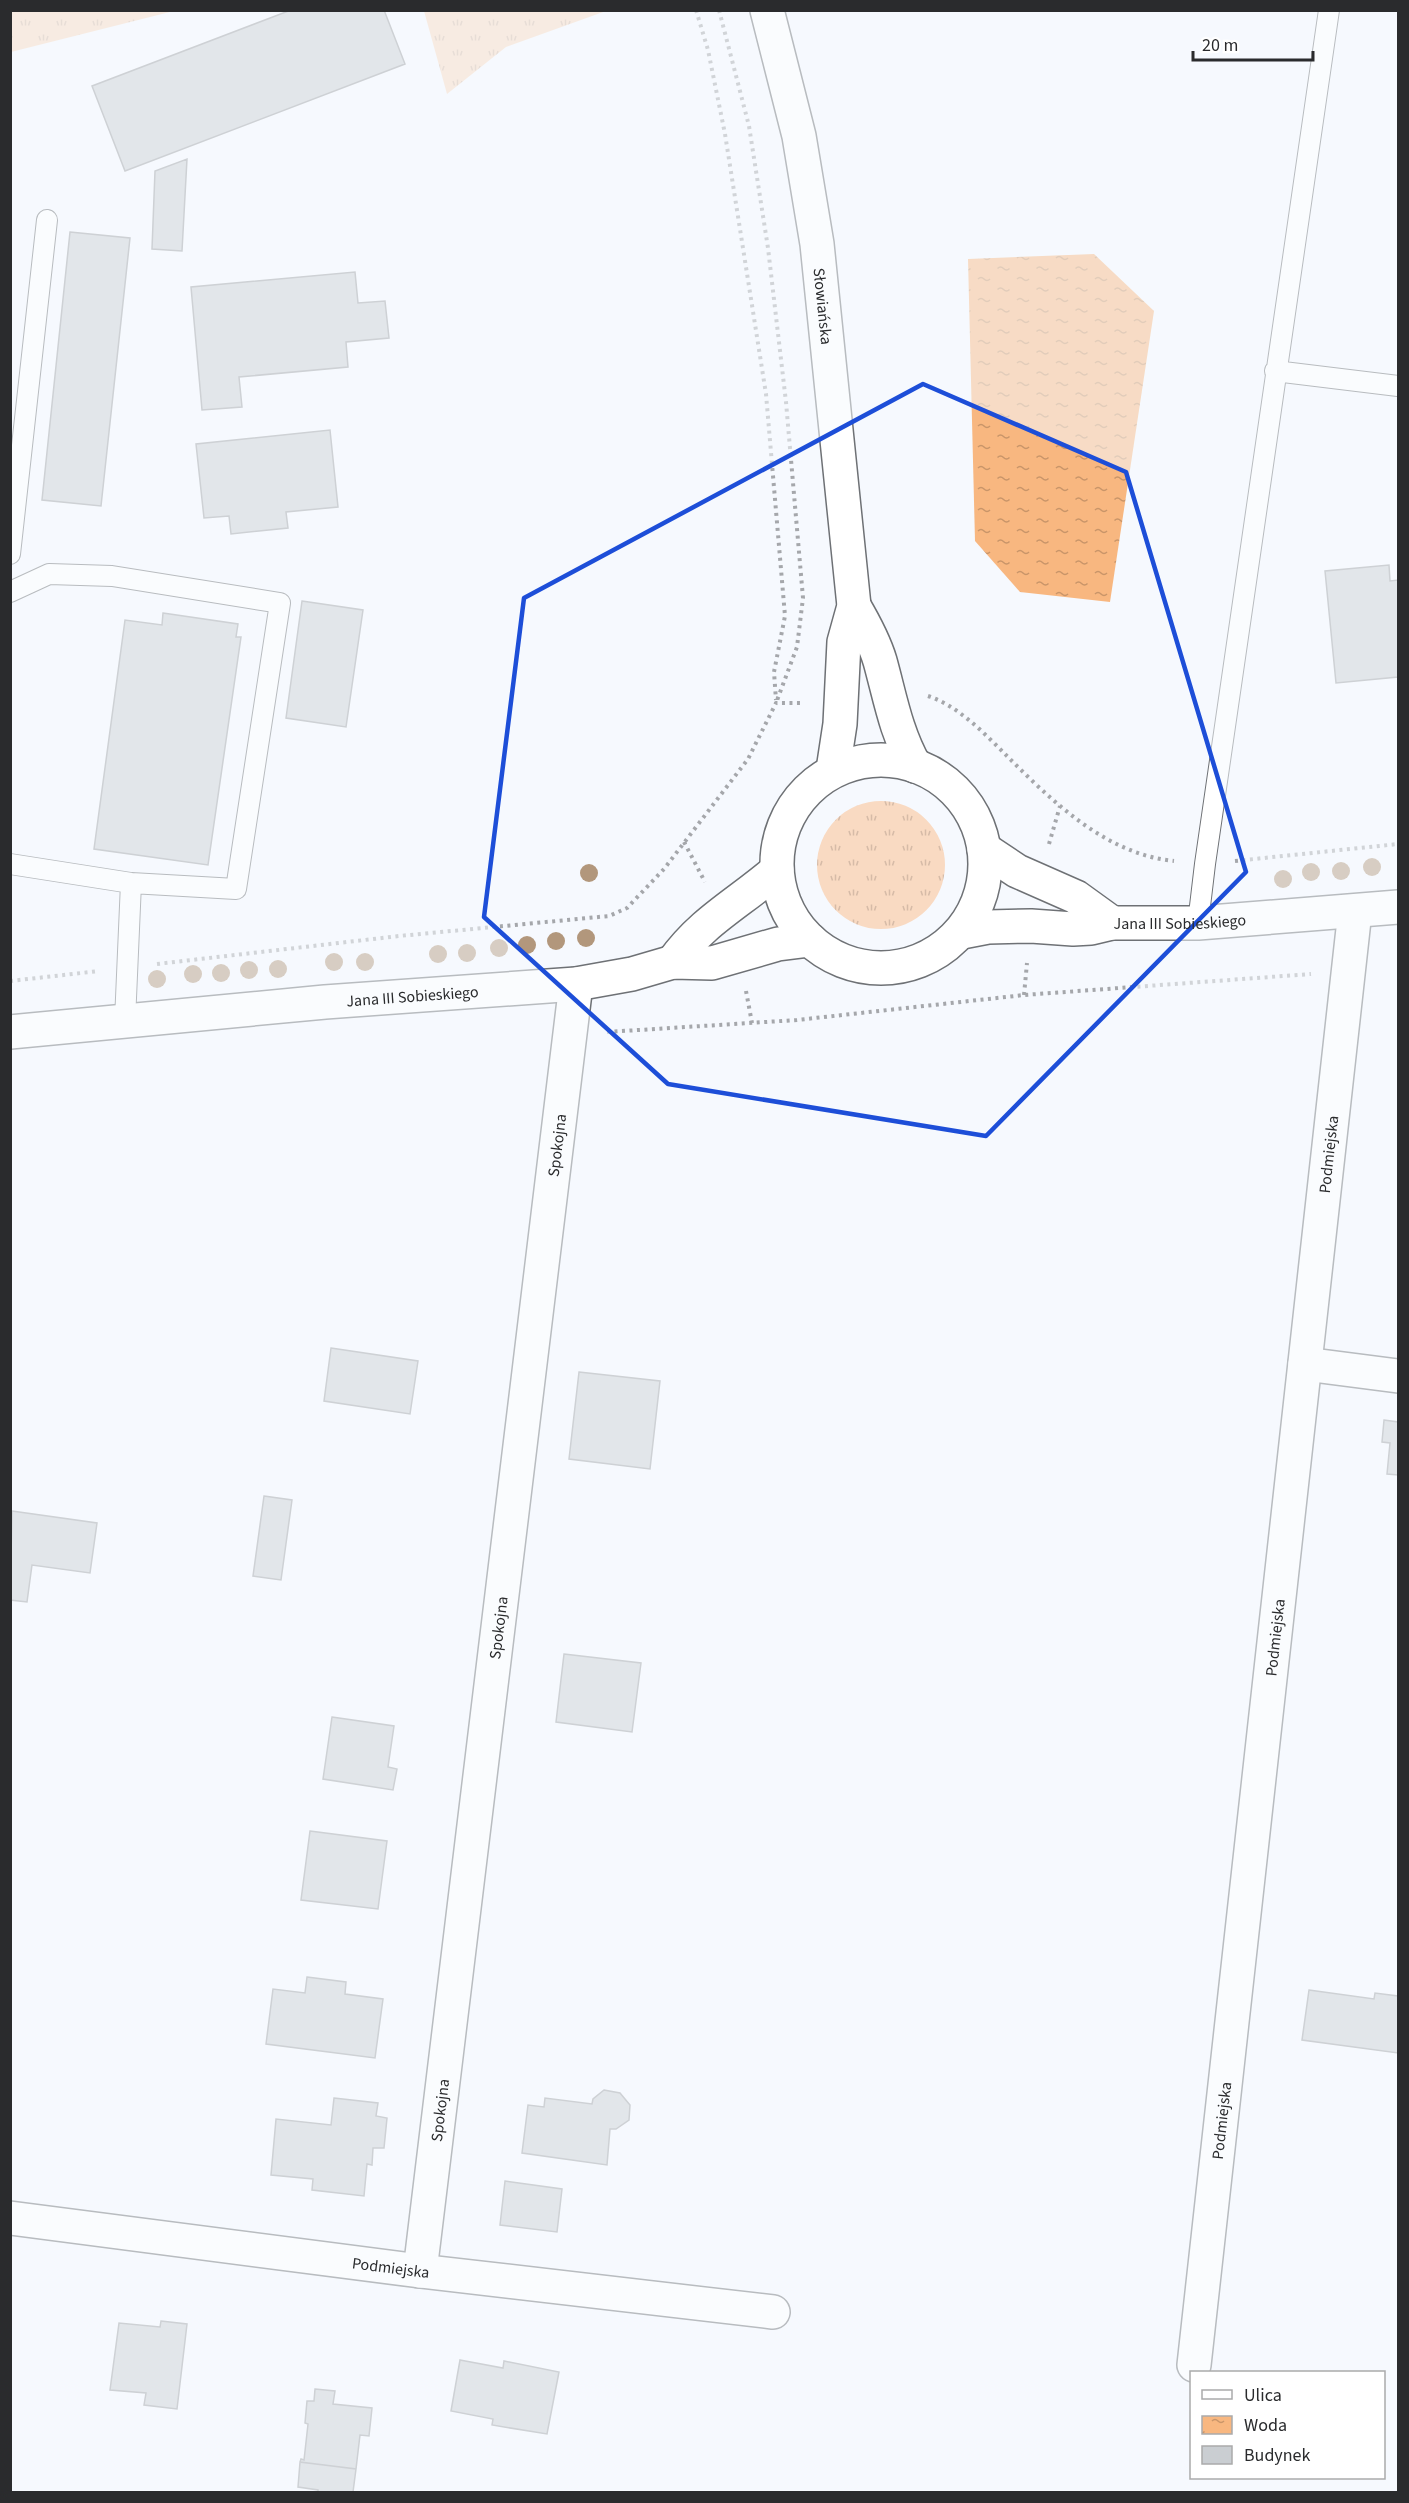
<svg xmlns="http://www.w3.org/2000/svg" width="1409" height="2503" viewBox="0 0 1409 2503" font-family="'Source Sans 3',sans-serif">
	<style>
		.grass { fill: url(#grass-tufts) }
		.water { fill: url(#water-ripples) }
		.building { fill: #caced2; stroke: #9da0a4; stroke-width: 1.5 }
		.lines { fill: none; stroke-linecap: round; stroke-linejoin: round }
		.service-casing { stroke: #6e7175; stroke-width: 22 }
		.minor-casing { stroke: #6e7175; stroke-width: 36 }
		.tertiary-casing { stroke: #6e7175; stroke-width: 36 }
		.path { stroke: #a5a7ab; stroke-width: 4; stroke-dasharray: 3 4.5; stroke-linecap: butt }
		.service { stroke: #fff; stroke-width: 20 }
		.minor { stroke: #fff; stroke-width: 33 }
		.tertiary { stroke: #fff; stroke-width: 33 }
		.tree { fill: #b2977c }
		.marked { fill: none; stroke: #1d4ed8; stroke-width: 4.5; stroke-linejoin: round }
		.labels { text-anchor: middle; stroke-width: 4.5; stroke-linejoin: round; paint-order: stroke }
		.street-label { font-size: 16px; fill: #2a2b2d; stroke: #fff }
	</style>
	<defs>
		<pattern id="grass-tufts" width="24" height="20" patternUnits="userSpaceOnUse" patternTransform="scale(1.5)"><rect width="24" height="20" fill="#f9dac2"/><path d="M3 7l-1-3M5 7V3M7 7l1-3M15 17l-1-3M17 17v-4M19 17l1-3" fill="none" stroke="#d6bba7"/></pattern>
		<pattern id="water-ripples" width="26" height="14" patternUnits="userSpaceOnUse" patternTransform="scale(1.5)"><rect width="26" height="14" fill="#f8b780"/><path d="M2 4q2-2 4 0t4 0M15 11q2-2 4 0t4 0" fill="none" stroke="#c99569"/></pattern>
	</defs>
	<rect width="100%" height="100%" fill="#f6f9fe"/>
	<path class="grass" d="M11,10H174V11L11,52Z
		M424,11V10L606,11L506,47L447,94Z
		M817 865a64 64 0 1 1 128 0a64 64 0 1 1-128 0Z"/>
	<path class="water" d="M1094,254L1154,311L1110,602L1020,592L975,541L968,259Z"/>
	<path class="building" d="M291,10H384L405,64L125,171L92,86Z
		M187,159L182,251L152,249L155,171Z
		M70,232L130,238L101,506L42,500Z
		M355,272L358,303L385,301L389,338L346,342L348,367L239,377L242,407L202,410L191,287Z
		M330,430L338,507L286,512L288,528L231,534L229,516L204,518L196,444Z
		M1389,565L1390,581L1398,580V677L1336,683L1325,571Z
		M302,601L363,610L346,727L286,718Z
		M163,613L238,624L236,637H241L208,865L94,849L125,620L162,625Z
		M331,1348L418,1361L410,1414L324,1401Z
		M579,1372L660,1381L650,1469L569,1459Z
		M1384,1420L1398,1422V1475L1387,1474L1390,1443L1382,1442Z
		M264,1496L292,1500L281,1580L253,1576Z
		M12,1511L97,1523L90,1573L32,1565L27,1602L10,1600Z
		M564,1654L641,1663L632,1732L556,1722Z
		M332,1717L394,1726L388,1767L397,1769L393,1790L323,1779Z
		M310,1831L387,1841L378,1909L301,1900Z
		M307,1977L346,1982L345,1994L383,1999L375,2058L266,2044L273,1989L305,1993Z
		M1309,1990L1374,1999L1375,1993L1398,1996V2053L1302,2040Z
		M604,2090L620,2093L630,2105L629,2120L616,2129H610L607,2165L522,2153L528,2105L544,2107L545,2098L592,2104L593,2099Z
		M334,2098L378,2103L376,2116L387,2118L384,2148H373L372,2165L367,2164L364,2196L312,2190L313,2179L271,2175L276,2119L331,2125Z
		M505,2181L562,2189L557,2232L500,2225Z
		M161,2321L187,2324L177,2409L144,2405L146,2393L110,2390L119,2323L160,2327Z
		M460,2360L503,2368L504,2361L559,2372L547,2434L492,2425L493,2419L451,2411Z
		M315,2389L335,2391L333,2404L372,2408L369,2436L360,2435L356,2469L300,2462L301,2459L304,2460L308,2424L305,2423L307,2401H314Z
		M300,2462L356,2469L353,2492H318V2490L298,2487Z"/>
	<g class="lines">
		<g class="service-casing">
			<path id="service" d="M1275,371L1398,386
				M10,554L47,220
				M10,592L49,574L112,576L280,603L236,889L131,883L10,864
				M1198,923L1205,864L1329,10
				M125,1021L131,883"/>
		</g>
		<g class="minor-casing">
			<g id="minor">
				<path d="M1305,1364L1398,1376"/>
				<path id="s1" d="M10,2218L420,2271L773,2312"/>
				<path id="s2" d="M420,2271L576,984"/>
				<path id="s3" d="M1194,2365L1355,911"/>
			</g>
		</g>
		<g class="tertiary-casing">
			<g id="tertiary">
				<path id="s4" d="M767,10L799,136L817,244L854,606L844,642L840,724L833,770"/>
				<path d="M854,606C864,623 874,641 880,661C890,697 896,733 915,766"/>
				<circle cx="881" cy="864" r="104"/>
				<path d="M984,849L1017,871L1076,897L1112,923"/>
				<path id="s5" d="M962,932L988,927L1031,926L1073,929L1091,928L1112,923H1198L1398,907"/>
				<path d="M673,962C702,921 739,903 777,870"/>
				<path id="s6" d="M10,1032L325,1002L576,984L632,974L673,962L712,963L778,944L810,940"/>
			</g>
		</g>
		<path class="path" d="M696,10L708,50L725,134L766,394L785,616L774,672L776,700
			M719,10L749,126L768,248L786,402L803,598L797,647L776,703
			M928,696C958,706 983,732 1005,754C1052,801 1105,854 1174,861
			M684,842L705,882
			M1049,844L1060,806
			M1235,861L1398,844
			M157,964L399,936L609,916L627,908L664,869L748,759L776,703H804
			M10,981L99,971
			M746,991L752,1023
			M1024,995L1027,963
			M607,1032L797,1020L1024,995L1311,974"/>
		<use href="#service" class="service"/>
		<use href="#minor" class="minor"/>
		<use href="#tertiary" class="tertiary"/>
	</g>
	<g class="tree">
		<circle cx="1372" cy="867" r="9"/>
		<circle cx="1341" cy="871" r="9"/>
		<circle cx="1311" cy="872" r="9"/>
		<circle cx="589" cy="873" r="9"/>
		<circle cx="1283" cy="879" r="9"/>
		<circle cx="586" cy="938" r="9"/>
		<circle cx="556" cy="941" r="9"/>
		<circle cx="527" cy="945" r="9"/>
		<circle cx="499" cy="948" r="9"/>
		<circle cx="467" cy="953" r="9"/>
		<circle cx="438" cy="954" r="9"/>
		<circle cx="334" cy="962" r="9"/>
		<circle cx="365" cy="962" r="9"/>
		<circle cx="278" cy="969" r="9"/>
		<circle cx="249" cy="970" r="9"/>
		<circle cx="221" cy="973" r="9"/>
		<circle cx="193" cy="974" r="9"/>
		<circle cx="157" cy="979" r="9"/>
	</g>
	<path d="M0 0H1409V2503H0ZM923,384L1126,472L1246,872L986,1136L668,1084L484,917L524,598Z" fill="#f6f9fe" fill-opacity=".55" fill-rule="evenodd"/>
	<path class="marked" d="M923,384L1126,472L1246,872L986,1136L668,1084L484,917L524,598Z"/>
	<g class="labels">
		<g class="street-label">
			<text dy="6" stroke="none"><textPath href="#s4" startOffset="302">Słowiańska</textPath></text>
			<text dy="6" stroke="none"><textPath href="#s5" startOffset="219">Jana III Sobieskiego</textPath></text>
			<text dy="6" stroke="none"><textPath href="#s6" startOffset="404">Jana III Sobieskiego</textPath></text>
			<text dy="6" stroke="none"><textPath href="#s2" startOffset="1134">Spokojna</textPath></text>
			<text dy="6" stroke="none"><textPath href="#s3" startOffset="1218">Podmiejska</textPath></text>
			<text dy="6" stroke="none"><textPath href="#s2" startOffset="648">Spokojna</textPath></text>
			<text dy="6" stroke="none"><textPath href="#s3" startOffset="732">Podmiejska</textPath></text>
			<text dy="6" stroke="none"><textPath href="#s2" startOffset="162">Spokojna</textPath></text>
			<text dy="6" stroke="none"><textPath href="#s3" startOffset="246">Podmiejska</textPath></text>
			<text dy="6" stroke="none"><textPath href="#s1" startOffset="384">Podmiejska</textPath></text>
		</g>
	</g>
	<rect width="1409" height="2503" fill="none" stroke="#2a2b2d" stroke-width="24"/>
	<rect x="1190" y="2371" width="195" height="108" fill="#ffffff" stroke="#aaaaab" stroke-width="1.5"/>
	<rect x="1202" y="2390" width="30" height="9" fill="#ffffff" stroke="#aaaaab" stroke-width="1.5"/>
	<text x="1244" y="2401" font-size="18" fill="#2a2b2d">Ulica</text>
	<rect x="1202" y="2416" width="30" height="18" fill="url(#water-ripples)" stroke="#aaaaab" stroke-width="1.5"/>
	<text x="1244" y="2431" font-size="18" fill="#2a2b2d">Woda</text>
	<rect x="1202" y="2446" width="30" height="18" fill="#caced2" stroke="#aaaaab" stroke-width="1.5"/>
	<text x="1244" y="2461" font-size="18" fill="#2a2b2d">Budynek</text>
	<path d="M1193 51v9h120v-9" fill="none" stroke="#2a2b2d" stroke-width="3"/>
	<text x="1202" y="51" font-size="18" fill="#2a2b2d" stroke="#ffffff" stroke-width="4.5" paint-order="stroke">20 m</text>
</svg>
